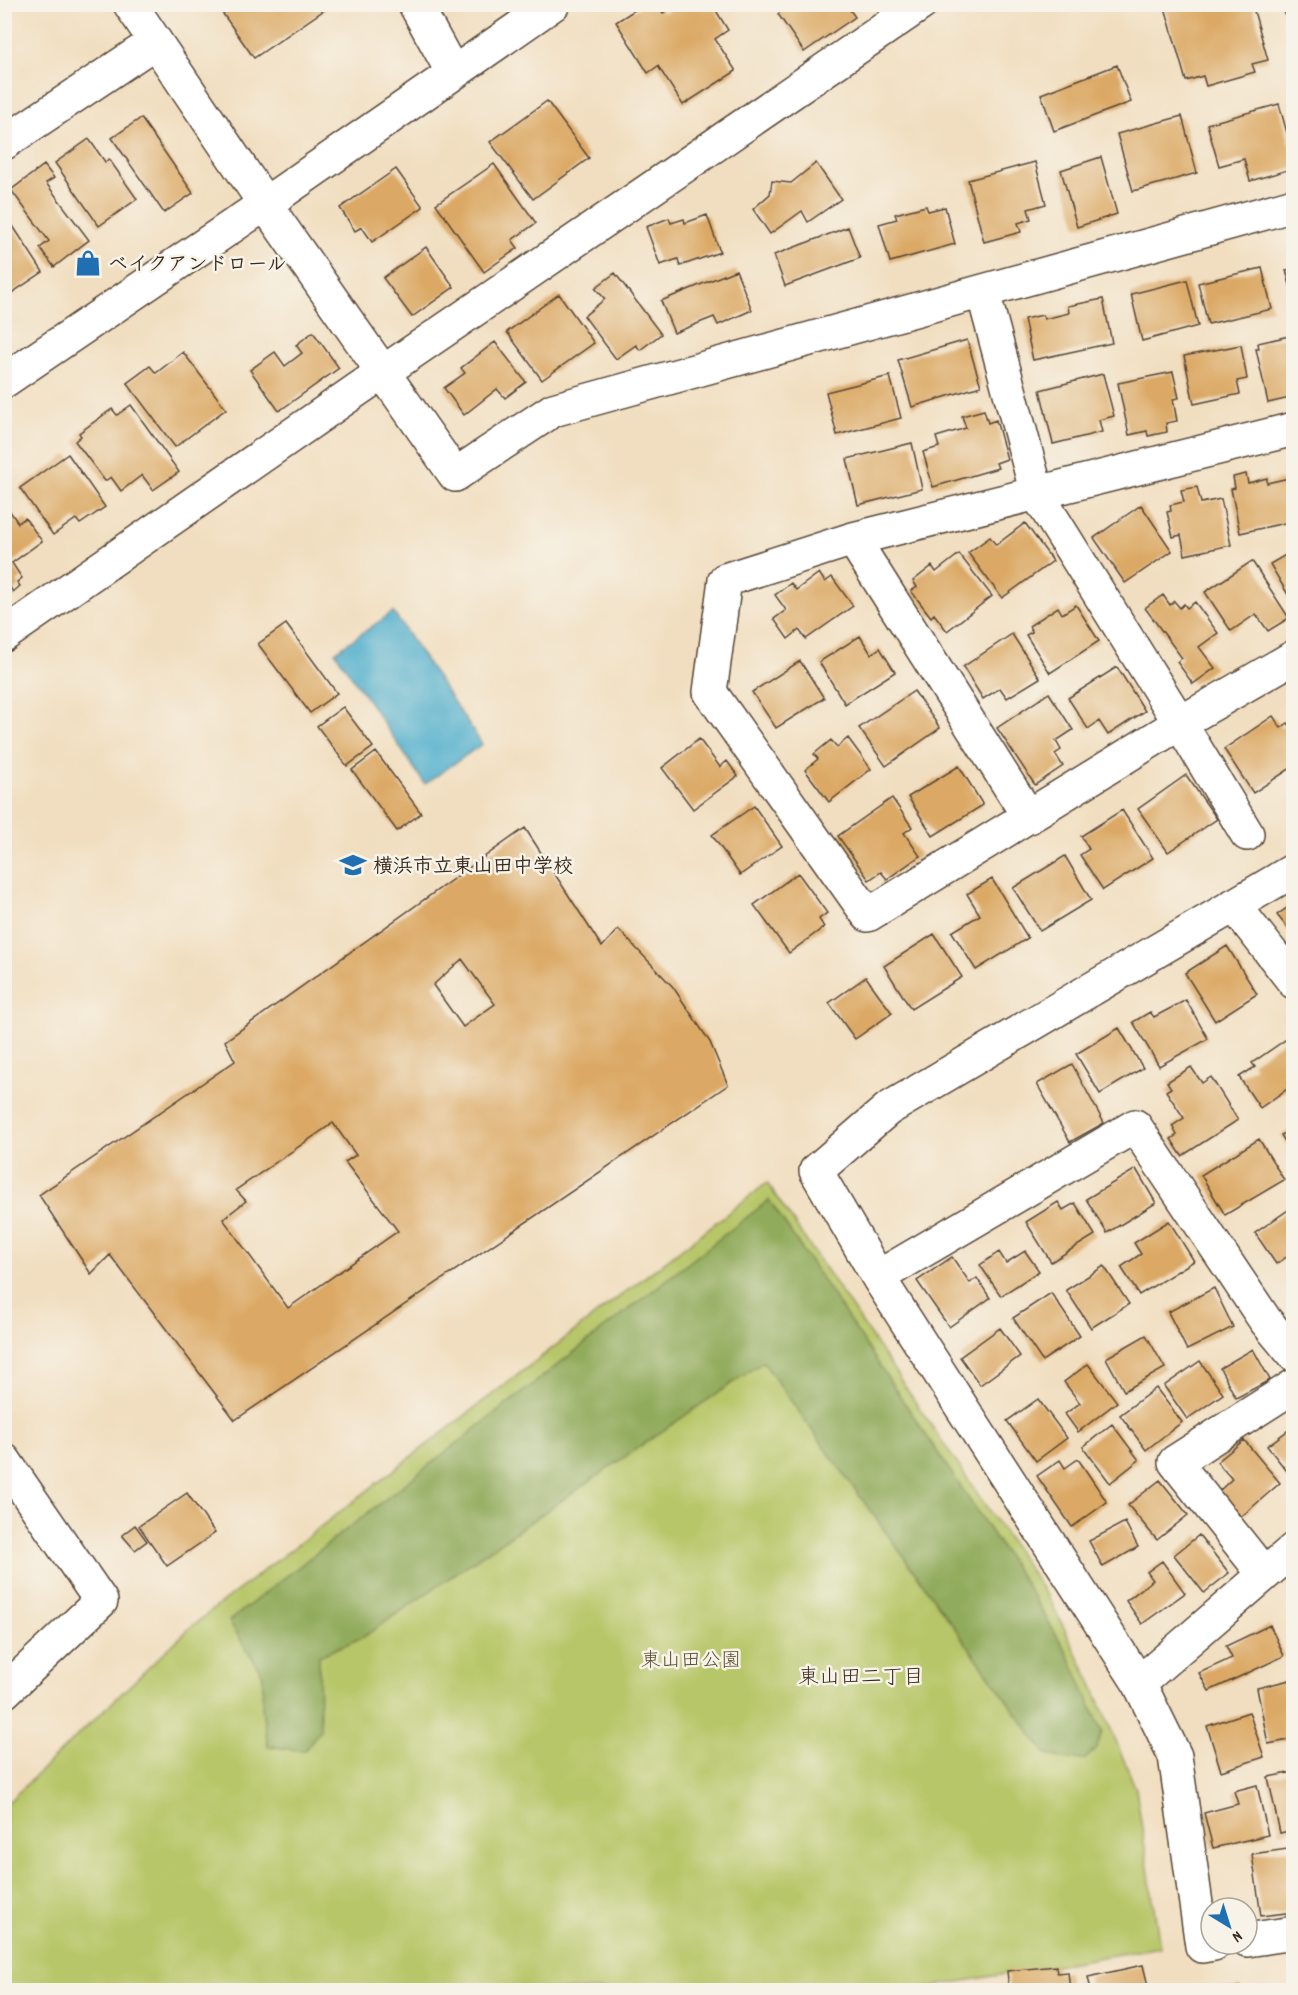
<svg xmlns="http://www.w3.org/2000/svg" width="1298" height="1995" viewBox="0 0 1298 1995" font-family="Dekko,'Klee One',sans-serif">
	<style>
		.green { fill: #b7c668; stroke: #797843; stroke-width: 1.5 }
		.forest { fill: #91ab5c; stroke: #666a3d; stroke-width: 1.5 }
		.water { fill: #4eadcc; stroke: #446c75; stroke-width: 1.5 }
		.building { fill: #dba965; fill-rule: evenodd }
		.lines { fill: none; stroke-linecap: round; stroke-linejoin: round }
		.minor-casing { stroke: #564536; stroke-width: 36 }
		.tertiary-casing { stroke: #564536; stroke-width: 36 }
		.minor { stroke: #fff; stroke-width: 33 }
		.tertiary { stroke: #fff; stroke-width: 33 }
		.labels { text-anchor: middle; stroke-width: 5; stroke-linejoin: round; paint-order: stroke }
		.poi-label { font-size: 20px; font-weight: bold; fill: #3b2a1e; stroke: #f7f3e8; text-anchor: start }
		.park-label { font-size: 20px; fill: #5a5130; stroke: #f7f3e8 }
		.neighbourhood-label { font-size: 21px; fill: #3b2a1e; stroke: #f7f3e8 }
	</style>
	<rect width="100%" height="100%" fill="#f7f3e8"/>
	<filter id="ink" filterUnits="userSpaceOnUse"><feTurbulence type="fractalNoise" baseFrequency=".0167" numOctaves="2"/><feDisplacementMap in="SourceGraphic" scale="12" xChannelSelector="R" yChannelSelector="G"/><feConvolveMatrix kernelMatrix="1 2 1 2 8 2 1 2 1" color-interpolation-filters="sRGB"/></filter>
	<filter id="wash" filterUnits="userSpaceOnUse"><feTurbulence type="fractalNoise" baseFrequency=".008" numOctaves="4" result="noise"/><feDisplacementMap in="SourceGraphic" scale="24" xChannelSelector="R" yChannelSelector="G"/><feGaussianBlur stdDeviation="1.35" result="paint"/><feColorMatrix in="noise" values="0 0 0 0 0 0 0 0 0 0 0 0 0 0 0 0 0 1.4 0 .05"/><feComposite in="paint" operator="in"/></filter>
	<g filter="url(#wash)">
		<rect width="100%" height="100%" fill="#f1dec0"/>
		<path class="green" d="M767,1183L1051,1602L1092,1684L1136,1789L1160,1947L912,1990H5V1805L193,1625Z"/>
		<path class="forest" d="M769,1200L1023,1580L1068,1654L1102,1731L1097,1748L1084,1760L1063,1759L1045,1753L763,1362L363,1637L319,1656L320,1730L304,1751L268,1746L262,1709L263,1675L229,1621Z"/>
		<path class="water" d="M393,612L482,744L425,784L335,652Z"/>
		<g id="blocks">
			<path class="building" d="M216,4H333L254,58Z
				M644,4H658L663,13L677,4H712L728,30L715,39L736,71L683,105L658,66L648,73L616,22Z
				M791,4H846L855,17L804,52L778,14Z
				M1164,4H1252L1268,60L1252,64L1255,72L1206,86L1203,76L1186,81Z
				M1282,4H1294V42H1293Z
				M1117,65L1131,102L1054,131L1041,94Z
				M547,101L589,158L533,199L490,142Z
				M1279,104L1294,158V168L1250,181L1244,159L1219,166L1207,124Z
				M1182,116L1197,173L1133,191L1117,134Z
				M141,118L193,193L164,213L112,138Z
				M89,139L105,162L109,159L137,199L99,226L55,163Z
				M1101,157L1117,214L1077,227L1061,170Z
				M1035,162L1046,204L1028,209L1031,219L1018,223L1021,232L984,242L968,180Z
				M816,163L841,199L808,222L802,211L770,234L753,209L770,194L772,181L791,183Z
				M494,164L536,223L512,240L518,248L484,272L436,204Z
				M44,165L54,178L46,183L89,240L54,267L40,248L49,241L11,190Z
				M396,169L423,207L372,242L362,227L355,231L340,208Z
				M926,206L928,211L945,207L955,244L890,262L879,224L897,219L895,214Z
				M707,215L720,252L680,266L678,259L660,265L646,227L669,218L671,223L684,219L685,223Z
				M4,221L9,228L13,226L43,272L4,298Z
				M848,227L860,258L785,286L774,255Z
				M426,247L454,287L412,317L383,278Z
				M1262,268L1272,309L1208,324L1198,283Z
				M1294,268V296H1293L1286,270Z
				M736,270L752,310L718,325L714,317L674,333L661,301Z
				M615,273L661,334L640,350L636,345L616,359L584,316L605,299L595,288Z
				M1187,280L1198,326L1142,341L1131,294Z
				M559,294L594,343L542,380L507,332Z
				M1103,299L1112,343L1033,360L1024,319L1043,315L1044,319L1069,313L1068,306Z
				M313,332L339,368L279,411L250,370L275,352L285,366L302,353L296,345Z
				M1294,335V397L1268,403L1256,349H1259L1258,343Z
				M967,340L981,386L912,407L898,360Z
				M495,342L526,382L505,398L497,389L464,415L444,388L465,373L461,368Z
				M1241,345L1247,379L1237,381L1240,394L1194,404L1184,356Z
				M183,352L226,409L175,447L127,383L150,366L156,373Z
				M1173,372L1179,398L1173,399L1177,421L1166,423L1167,432L1148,436L1147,431L1129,435L1118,383Z
				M1103,374L1114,416L1099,420L1102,432L1053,444L1040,390Z
				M890,376L901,418L837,435L826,392Z
				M131,405L179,472L153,490L142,475L121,491L111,477L105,481L75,441L81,436L79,433L112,409L117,415Z
				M984,410L988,423L996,420L1007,459L996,463L998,468L933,487L923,452L939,447L936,437L966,428L962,416Z
				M912,443L922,489L858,505L847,459Z
				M68,454L105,507L80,524L76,519L53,535L20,488Z
				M1246,474L1248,483L1267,478V483L1289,478L1294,498V521L1240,533L1231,489L1235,488L1233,477Z
				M1197,487L1201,503L1221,499L1231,545L1185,555L1181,535L1173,537L1167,512L1171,511L1170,505L1184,502L1181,490Z
				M1141,505L1172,551L1125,583L1094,538Z
				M9,510L18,523L25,518L42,541L12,563L22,578L17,582L20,586L13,592L9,586L7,588L4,585V514Z
				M1025,523L1053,561L1002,598L968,553L990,537L996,545Z
				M1294,550V605L1270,564Z
				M959,554L992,596L947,631L934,614L931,617L911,591L917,587L913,581L932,566L936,572Z
				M1252,561L1289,618L1268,631L1256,614L1231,631L1205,592Z
				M819,573L825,582L832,577L853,606L806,639L799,630L788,639L774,619L786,610L775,595L791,583L796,590Z
				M1163,595L1170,605L1174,601L1180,608L1184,604L1187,608L1195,602L1218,633L1199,647L1215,668L1193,684L1177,662L1182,658L1145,608Z
				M1076,605L1099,641L1050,673L1026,635L1032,632L1029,626L1058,607L1062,614Z
				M286,624L337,693L310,713L258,644Z
				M1012,634L1040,678L1007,698L1000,688L983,699L963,667Z
				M860,636L871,654L880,648L895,672L845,704L819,662Z
				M800,661L824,698L776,728L752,692Z
				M1117,667L1145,711L1108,735L1099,721L1088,729L1068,698Z
				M914,691L940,728L886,766L859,728Z
				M1049,693L1073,730L1056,741L1061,750L1055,754L1063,766L1035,785L997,728Z
				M343,707L373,747L347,766L317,726Z
				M1273,716L1281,728L1288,723L1294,731V766L1253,793L1224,749Z
				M848,738L871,769L829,802L805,770L818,759L814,754L831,740L837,747Z
				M699,739L720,767L727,761L738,776L693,809L662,768Z
				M376,752L421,813L397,831L352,770Z
				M959,766L983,805L933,836L908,797Z
				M1186,775L1217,819L1168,852L1138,809Z
				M892,798L912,827L904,833L920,856L887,879L881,872L869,880L838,836Z
				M754,806L782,846L740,875L712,835Z
				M1122,810L1153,858L1103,890L1080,855L1089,849L1081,836Z
				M525,828L602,947L618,929L673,987L710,1042L728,1085L235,1420L110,1255L91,1274L39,1195L235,1061L225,1041ZM462,959L495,1004L463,1027L433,985ZM333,1123L356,1155L345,1162L398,1231L288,1308L223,1219L246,1201L236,1190Z
				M1065,856L1091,900L1040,931L1013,888Z
				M798,873L827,913L819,919L824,927L789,953L754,905Z
				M992,879L1028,938L976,970L952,932L980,915L967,894Z
				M1294,903V936L1277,915Z
				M934,934L962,977L911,1009L884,966Z
				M1227,946L1257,994L1215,1021L1185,973Z
				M866,977L892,1013L855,1039L829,1003Z
				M1186,1000L1208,1039L1159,1066L1133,1022L1150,1012L1154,1017Z
				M1119,1028L1143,1068L1100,1094L1076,1054Z
				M1285,1040L1294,1052V1080L1288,1083L1290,1087L1260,1108L1239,1077L1255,1067L1252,1063Z
				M1072,1064L1104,1123L1070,1142L1037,1084Z
				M1191,1067L1202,1083L1211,1077L1238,1120L1182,1156L1171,1139L1177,1135L1172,1126L1184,1118L1166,1091L1171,1088L1167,1082Z
				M1294,1128V1156L1281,1135Z
				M1259,1139L1284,1180L1225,1215L1201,1175Z
				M1136,1169L1156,1203L1107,1233L1086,1199Z
				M1058,1202L1063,1210L1075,1203L1095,1235L1051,1262L1026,1222Z
				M1294,1206V1252L1276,1264L1255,1233Z
				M1169,1221L1194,1261L1139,1295L1121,1267L1141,1254L1134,1243Z
				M1025,1251L1039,1271L1001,1296L980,1265L999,1252L1006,1263Z
				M952,1257L970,1283L977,1278L990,1298L949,1327L917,1281Z
				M1104,1266L1129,1304L1091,1328L1066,1290Z
				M1214,1288L1233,1327L1187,1350L1168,1312Z
				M1051,1293L1080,1336L1042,1361L1013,1318Z
				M1000,1328L1020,1356L980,1385L960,1357Z
				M1146,1335L1165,1368L1124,1391L1106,1358Z
				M1253,1349L1270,1380L1236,1398L1220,1368Z
				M1200,1361L1223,1394L1187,1419L1164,1386Z
				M1088,1364L1117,1402L1078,1432L1065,1414L1080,1403L1064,1382Z
				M1156,1388L1182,1422L1146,1450L1120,1415Z
				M1038,1399L1067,1438L1036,1461L1007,1421Z
				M1112,1424L1139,1460L1110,1483L1083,1447Z
				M1294,1426V1480L1267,1446Z
				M1244,1440L1280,1483L1241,1517L1219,1491L1232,1479L1217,1462Z
				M1078,1459L1107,1502L1072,1527L1037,1476L1060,1460L1065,1468Z
				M1160,1480L1188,1515L1157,1540L1128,1505Z
				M187,1493L215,1533L167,1566L139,1526Z
				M1125,1522L1138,1547L1103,1567L1089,1541Z
				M135,1525L147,1541L135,1550L122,1535Z
				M1199,1535L1229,1573L1204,1593L1174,1555Z
				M1162,1561L1185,1593L1142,1624L1126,1601L1153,1580L1147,1572Z
				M1270,1625L1284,1656L1209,1691L1199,1673L1232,1658L1226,1646Z
				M1294,1679V1739L1268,1744L1257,1688Z
				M1249,1712L1264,1757L1221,1771L1207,1726Z
				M1294,1772V1830L1280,1833L1268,1777Z
				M1257,1785L1268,1835L1213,1848L1204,1813L1238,1804L1234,1791Z
				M1294,1848V1912L1261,1916L1252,1854Z
				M1143,1965L1149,1990H1091L1088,1977Z
				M1056,1966L1057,1973L1068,1972L1070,1990H1009L1007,1971Z
				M1240,1987V1990H1221V1989Z
				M1294,1987V1990H1280V1989Z"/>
		</g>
	</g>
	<g filter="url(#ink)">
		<use href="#blocks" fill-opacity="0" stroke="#564536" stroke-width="1.5"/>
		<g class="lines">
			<g class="minor-casing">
				<path id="minor" d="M415,4L453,73
					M4,143L155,42
					M983,292L1037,494L1180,723L1294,657
					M853,539L1029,817
					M4,635L357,390L921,4
					M1247,834L1180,723L868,915L710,692L725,580L853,539L1294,429
					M1234,905L1294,982
					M878,1277L1135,1126L1265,1320L1294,1355
					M4,1460L101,1601L4,1692
					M1264,1574L1175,1462L1294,1386
					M1139,1683L1294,1549
					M1247,1940L1294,1933
					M1214,1944L1202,1946L1175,1756L1139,1683L878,1277L816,1171L888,1109L1294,870"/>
			</g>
			<g class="tertiary-casing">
				<path id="tertiary" d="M130,4L265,204L455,475L553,410L1294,205
					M4,381L265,204L553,4"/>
			</g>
			<use href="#minor" class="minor"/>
			<use href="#tertiary" class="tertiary"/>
		</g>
	</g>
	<defs>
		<g id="shop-bare" transform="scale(2.07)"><path d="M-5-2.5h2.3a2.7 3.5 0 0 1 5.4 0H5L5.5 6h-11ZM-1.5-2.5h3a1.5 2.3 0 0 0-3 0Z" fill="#1f6fb2" stroke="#f7f3e8" stroke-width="2.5" paint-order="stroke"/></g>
		<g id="school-bare" transform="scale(2.07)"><path d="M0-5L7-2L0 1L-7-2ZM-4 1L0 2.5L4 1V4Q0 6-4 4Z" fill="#1f6fb2" stroke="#f7f3e8" stroke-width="2.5" paint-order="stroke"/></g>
	</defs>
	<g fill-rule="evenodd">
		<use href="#shop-bare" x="88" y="263"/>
		<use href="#school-bare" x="353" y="865"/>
	</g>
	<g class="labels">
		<g class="poi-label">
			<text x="108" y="270">ベイクアンドロール</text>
			<text x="373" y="872">横浜市立東山田中学校</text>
		</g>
		<g class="park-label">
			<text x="691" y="1666">東山田公園</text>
		</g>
		<g class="neighbourhood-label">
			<text x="861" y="1683">東山田二丁目</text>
		</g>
	</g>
	<rect width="1298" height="1995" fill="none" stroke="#f7f3e8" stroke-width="24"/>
	<g transform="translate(1229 1926) rotate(142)"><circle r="28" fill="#f7f3e8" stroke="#aca397" stroke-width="1.5"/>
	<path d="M0-4.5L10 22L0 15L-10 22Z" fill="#1f6fb2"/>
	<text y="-9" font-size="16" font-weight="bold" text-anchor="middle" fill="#3b2a1e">N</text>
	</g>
</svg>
